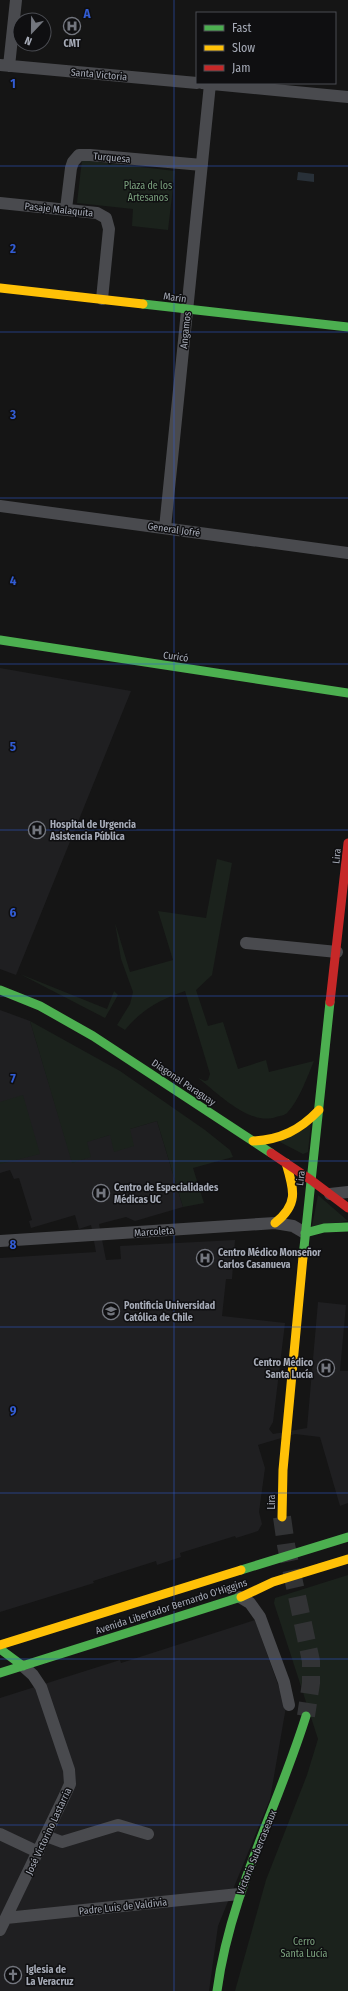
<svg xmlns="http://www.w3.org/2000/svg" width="348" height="1991" viewBox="0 0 348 1991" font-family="'Fira Sans Condensed',sans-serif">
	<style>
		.built { fill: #1f1f21 }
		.green { fill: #1b221c }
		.water { fill: #283038 }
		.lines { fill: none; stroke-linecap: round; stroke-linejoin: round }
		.primary-tunnel { stroke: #323335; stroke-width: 18; stroke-dasharray: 18 9; stroke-linecap: butt }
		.street { stroke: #494a4e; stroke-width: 12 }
		.fast { stroke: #4caf50; stroke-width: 9 }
		.slow { stroke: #ffc107; stroke-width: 9 }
		.jam { stroke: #c62828; stroke-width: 9 }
		.grid { fill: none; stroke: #325cd3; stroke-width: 1; stroke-opacity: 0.55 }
		.labels { text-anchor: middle; stroke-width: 3; stroke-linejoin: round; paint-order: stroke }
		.poi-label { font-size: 10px; font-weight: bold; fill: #a6abb7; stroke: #0f0f11; text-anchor: start }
		.street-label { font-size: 10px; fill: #a6abb7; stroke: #0f0f11 }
		.park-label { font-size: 10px; fill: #7ca37f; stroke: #0f0f11 }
		.grid-label { font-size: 13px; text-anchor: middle; font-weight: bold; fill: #325cd3; stroke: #0f0f11; stroke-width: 3; stroke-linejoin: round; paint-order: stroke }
	</style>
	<rect width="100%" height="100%" fill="#151515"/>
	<path class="built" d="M0,668L131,691L16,975L0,969Z
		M0,1010L30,1021L68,1147L157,1121L183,1207L135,1221L126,1217L99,1224L106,1260L121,1259L120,1246L235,1240L232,1279H226L222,1316L285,1323L273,1422L269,1429L273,1434L307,1428L318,1302L346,1305L340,1371H348V1503L340,1506L320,1437L295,1434L261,1444L258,1445L265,1468L259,1512L262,1524L258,1531L236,1538L235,1536L180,1553L181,1557L157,1565L156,1561L93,1581L94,1583L0,1612V1258L96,1252L91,1225L79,1229L75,1215L31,1228L29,1221L32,1220L19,1178L14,1179L10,1170L0,1173Z
		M255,1620L286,1707L270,1799L218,1926L209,1991H0V1698L120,1660L121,1663Z"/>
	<path class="green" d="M82,160L175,171L168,230L132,226L133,209L77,203Z
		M217,859L232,863L212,975L196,990L208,1026L223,1022L238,1069L266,1060L269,1072L314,1061C307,1077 300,1099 287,1113C285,1115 280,1116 276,1117C249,1126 218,1093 198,1078L205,1081L208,1080L210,1074L185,991C161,999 141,1010 125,1030L117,1025L130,1004L133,992L121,959L115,923L130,972L173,960L158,911L206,918Z
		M20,974L107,1009L114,991L118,995L105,1018Z
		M30,1021L120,1071L205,1130L230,1150L233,1157L193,1168L204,1203L183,1207L157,1121L130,1129L134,1146L114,1152L110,1135L87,1142L91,1157L72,1163Z
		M23,1095L40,1154L0,1164V1102Z
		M311,1123L308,1152L303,1154L276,1140Z
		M318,1195L348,1221L312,1226Z
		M348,1575V1991H235L266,1880L307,1775L318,1739L274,1603L275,1598Z"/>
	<path class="water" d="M298,172L314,174V182L297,180Z"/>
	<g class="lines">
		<path class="primary-tunnel" d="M282,1517L286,1545L311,1661V1683L306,1716"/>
		<path class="street" d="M0,65L197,83
			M9,66L16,0
			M202,83L348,97
			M0,203L97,213L106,218L109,229L102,299
			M66,209L71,168L73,162L79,155H90L202,165
			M0,506L348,553
			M165,528L210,84
			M246,943L337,952
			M330,1194L348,1192
			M0,1241L275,1223L293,1226L305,1233
			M240,1597L250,1603L260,1617L284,1682L289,1705
			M0,1834L38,1852
			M46,1836L62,1842L118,1825L148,1834
			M6,1918L239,1894
			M0,1930L64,1797L70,1784L69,1770L41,1687L33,1675L23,1666"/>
		<path class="fast" d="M143,304L348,327
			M0,640L348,693
			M0,990L40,1006L93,1036L271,1153
			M305,1233L324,1228L348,1227
			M303,1257L330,1002
			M241,1570L348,1537
			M0,1649L23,1666
			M0,1673L241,1597
			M217,1991C230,1894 277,1809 306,1716"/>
		<path class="slow" d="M0,288L143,304
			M253,1141C280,1140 300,1130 319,1110
			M275,1223C299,1204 294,1190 286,1163
			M282,1517L283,1470L303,1257
			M241,1597L273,1582L348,1559
			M0,1645L241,1570"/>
		<path class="jam" d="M330,1002L348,843
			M271,1153L311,1180L348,1208"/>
	</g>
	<path class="grid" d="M174,0V1991M0,166H348M0,332H348M0,498H348M0,664H348M0,830H348M0,996H348M0,1161H348M0,1327H348M0,1493H348M0,1659H348M0,1825H348"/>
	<defs>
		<g id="hospital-ring" transform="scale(0.9)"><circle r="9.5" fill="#0f0f11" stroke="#73767e" stroke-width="1.5"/><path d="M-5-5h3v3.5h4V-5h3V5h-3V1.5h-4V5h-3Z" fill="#73767e"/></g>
		<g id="university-ring" transform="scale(0.9)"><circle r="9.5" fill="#0f0f11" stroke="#73767e" stroke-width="1.5"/><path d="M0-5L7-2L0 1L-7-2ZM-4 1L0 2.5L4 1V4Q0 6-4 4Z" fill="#73767e"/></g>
		<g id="church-ring" transform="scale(0.9)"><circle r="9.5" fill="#0f0f11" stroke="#73767e" stroke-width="1.5"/><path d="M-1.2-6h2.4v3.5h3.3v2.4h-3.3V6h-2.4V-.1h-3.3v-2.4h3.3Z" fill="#73767e"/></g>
	</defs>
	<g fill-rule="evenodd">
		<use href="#hospital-ring" x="72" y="26"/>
		<use href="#hospital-ring" x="37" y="830"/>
		<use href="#hospital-ring" x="101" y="1193"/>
		<use href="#hospital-ring" x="205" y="1258"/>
		<use href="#university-ring" x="111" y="1311"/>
		<use href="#hospital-ring" x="326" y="1368"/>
		<use href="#church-ring" x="13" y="1975"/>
	</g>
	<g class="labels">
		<g class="poi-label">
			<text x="72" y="47" text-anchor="middle">CMT</text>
			<text x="50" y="828">Hospital de Urgencia<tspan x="50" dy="12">Asistencia Pública</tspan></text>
			<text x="114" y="1191">Centro de Especialidades<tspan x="114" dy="12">Médicas UC</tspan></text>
			<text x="218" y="1256">Centro Médico Monseñor<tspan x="218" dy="12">Carlos Casanueva</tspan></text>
			<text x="124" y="1309">Pontificia Universidad<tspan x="124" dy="12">Católica de Chile</tspan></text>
			<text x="313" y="1366" text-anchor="end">Centro Médico<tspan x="313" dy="12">Santa Lucía</tspan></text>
			<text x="26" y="1973">Iglesia de<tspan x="26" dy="12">La Veracruz</tspan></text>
		</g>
		<g class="street-label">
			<text transform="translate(99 74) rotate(5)" y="4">Santa Victoria</text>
			<text transform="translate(112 157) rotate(5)" y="4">Turquesa</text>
			<text transform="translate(59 209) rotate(6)" y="4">Pasaje Malaquita</text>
			<text transform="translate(175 297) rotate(8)" y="4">Marín</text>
			<text transform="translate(185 330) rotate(-84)" y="4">Angamos</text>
			<text transform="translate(174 529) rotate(8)" y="4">General Jofré</text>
			<text transform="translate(176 656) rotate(8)" y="4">Curicó</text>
			<text transform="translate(336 856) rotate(-84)" y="4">Lira</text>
			<text transform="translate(184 1082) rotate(34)" y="4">Diagonal Paraguay</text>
			<text transform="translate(300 1178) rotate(-83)" y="4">Lira</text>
			<text transform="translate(154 1231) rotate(-4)" y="4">Marcoleta</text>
			<text transform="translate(271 1502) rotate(-90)" y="4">Lira</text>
			<text transform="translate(171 1606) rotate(-18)" y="4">Avenida Libertador Bernardo O'Higgins</text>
			<text transform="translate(48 1831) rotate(-65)" y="4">José Victorino Lastarria</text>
			<text transform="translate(256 1852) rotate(-68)" y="4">Victoria Subercaseaux</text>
			<text transform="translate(123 1906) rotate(-6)" y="4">Padre Luis de Valdivia</text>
		</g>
		<g class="park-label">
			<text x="148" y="189">Plaza de los<tspan x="148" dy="12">Artesanos</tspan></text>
			<text x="304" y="1945">Cerro<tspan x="304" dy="12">Santa Lucía</tspan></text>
		</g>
	</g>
	<g class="grid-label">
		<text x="87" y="18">A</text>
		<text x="13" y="88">1</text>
		<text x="13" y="253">2</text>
		<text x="13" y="419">3</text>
		<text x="13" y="585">4</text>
		<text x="13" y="751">5</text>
		<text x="13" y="917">6</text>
		<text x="13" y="1083">7</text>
		<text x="13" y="1249">8</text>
		<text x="13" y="1415">9</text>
	</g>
	<rect x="196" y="12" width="140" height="72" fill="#0f0f11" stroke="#4b4d53"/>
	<rect x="204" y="25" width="20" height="6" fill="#4caf50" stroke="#4b4d53"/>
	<text x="232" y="32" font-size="12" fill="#a6abb7">Fast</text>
	<rect x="204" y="45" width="20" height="6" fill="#ffc107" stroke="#4b4d53"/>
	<text x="232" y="52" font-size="12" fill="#a6abb7">Slow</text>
	<rect x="204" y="65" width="20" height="6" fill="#c62828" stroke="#4b4d53"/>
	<text x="232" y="72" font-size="12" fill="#a6abb7">Jam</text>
	<g transform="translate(32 32) rotate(202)"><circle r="19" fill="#0f0f11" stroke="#4b4d53"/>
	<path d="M0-3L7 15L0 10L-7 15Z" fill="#73767e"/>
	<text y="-6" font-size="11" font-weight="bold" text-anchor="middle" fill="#a6abb7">N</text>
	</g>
</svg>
